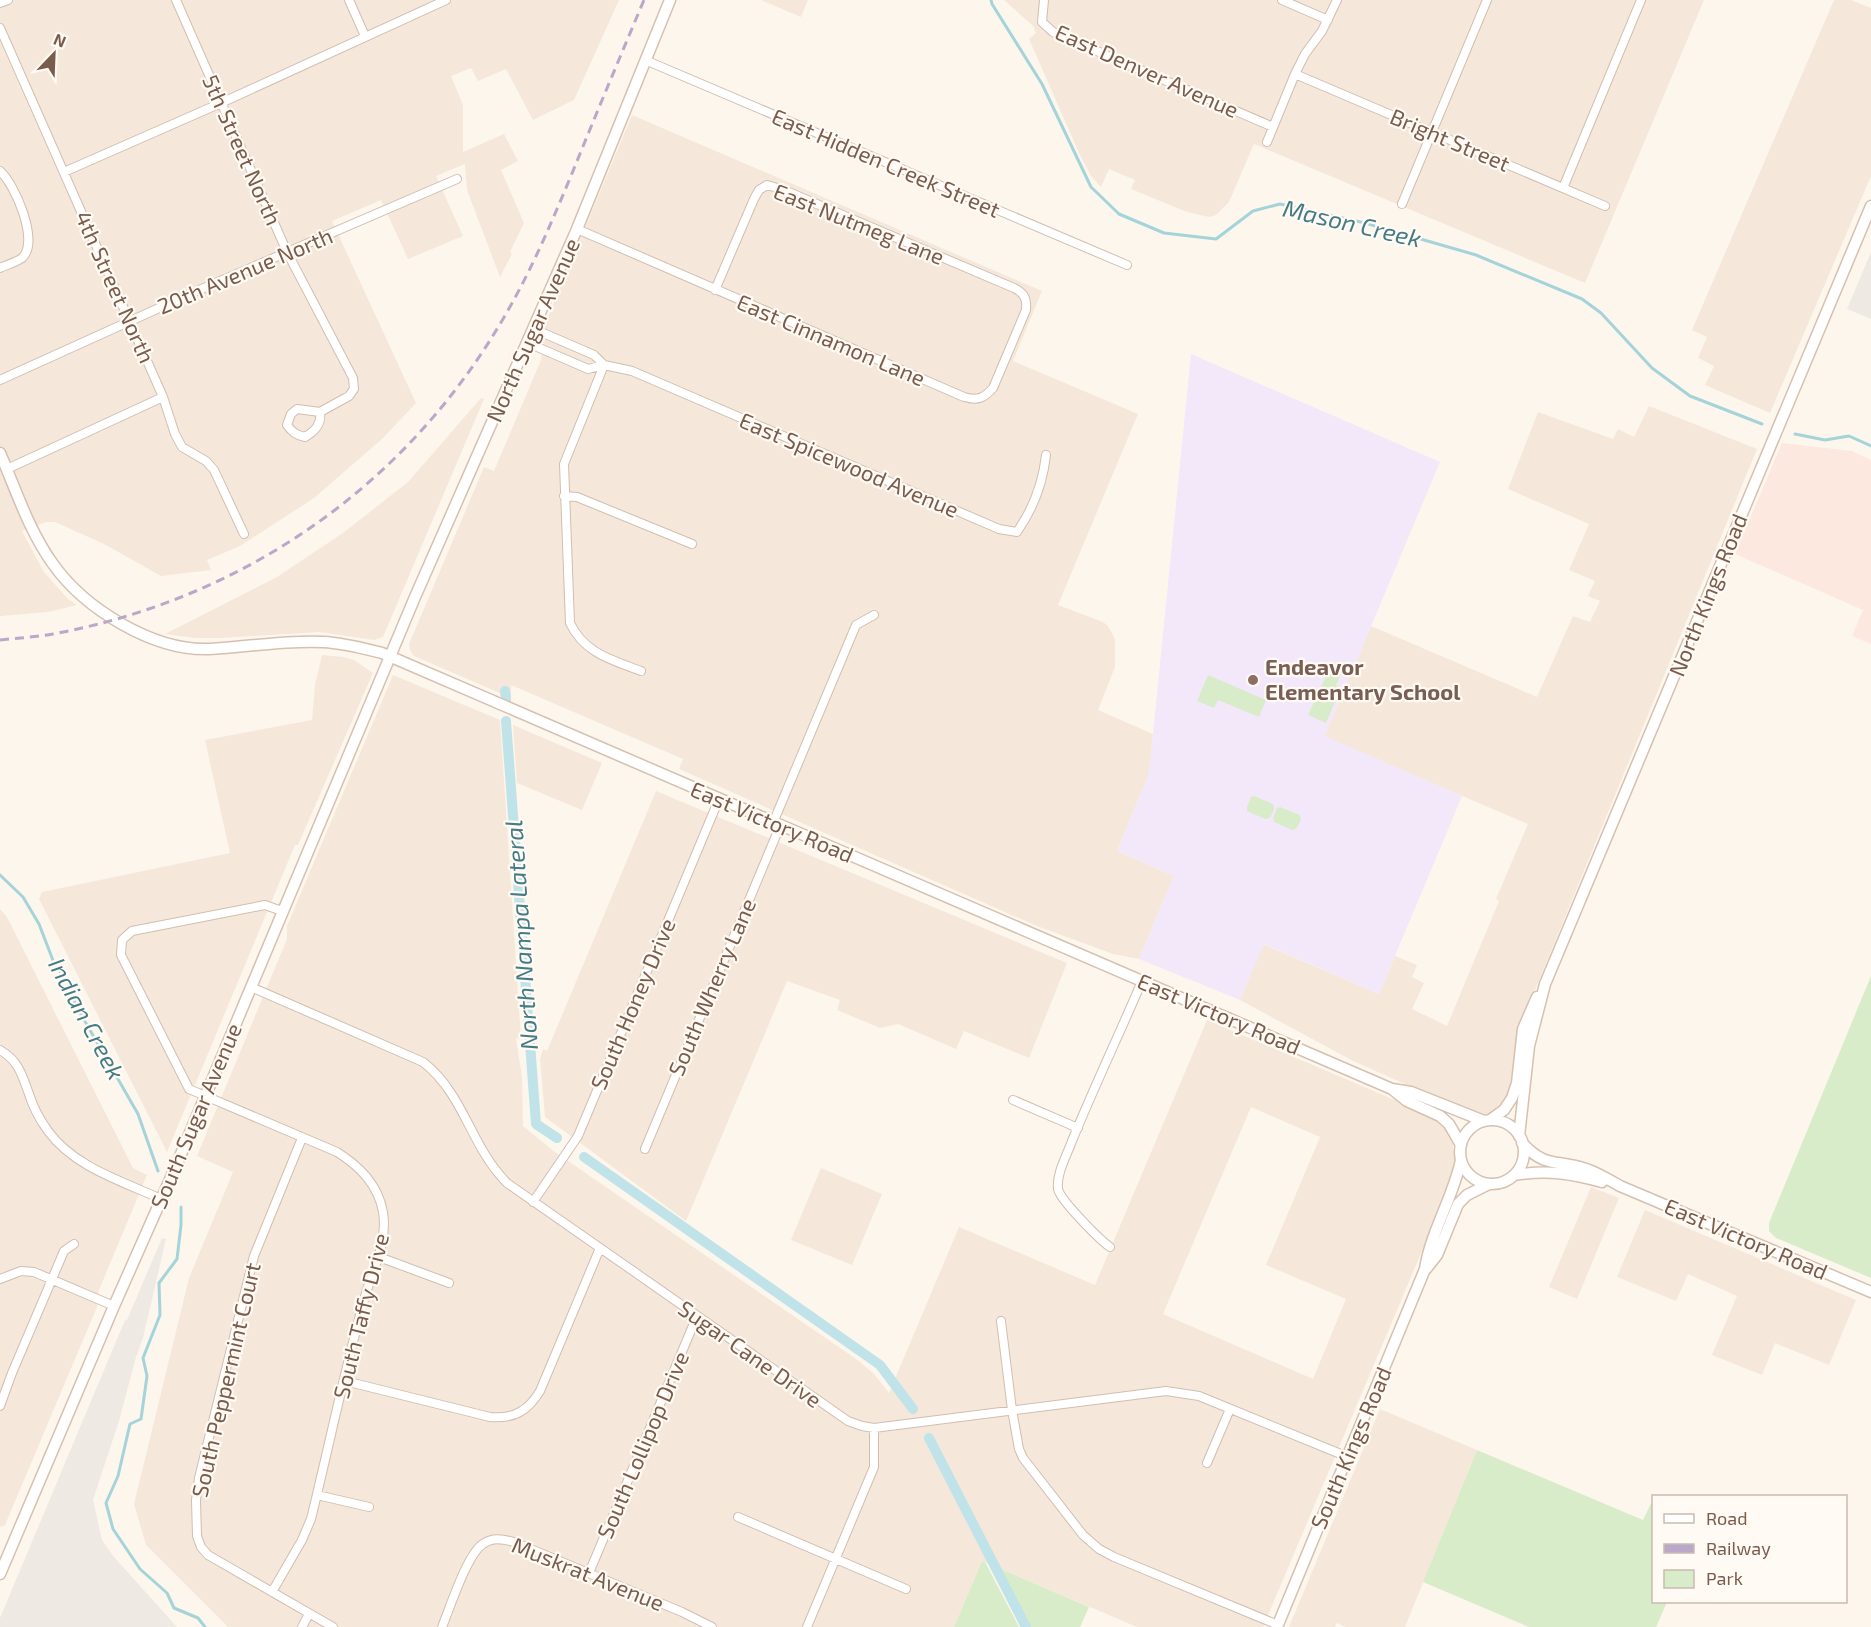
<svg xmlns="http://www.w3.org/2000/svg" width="1871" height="1627" viewBox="0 0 1871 1627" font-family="'Exo 2',sans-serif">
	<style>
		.residential { fill: #f5e8da; fill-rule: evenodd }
		.commercial { fill: #fde8e0 }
		.industrial { fill: #efe9e4 }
		.education { fill: #f3e8fa }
		.green { fill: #d8ecc9 }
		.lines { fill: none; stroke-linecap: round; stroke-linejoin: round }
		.stream { stroke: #a5d3da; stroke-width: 3 }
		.canal { stroke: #bfe3e8; stroke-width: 10 }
		.street-casing { stroke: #d1beb0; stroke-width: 10 }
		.secondary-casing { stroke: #d6c0b0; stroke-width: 13 }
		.street { stroke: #fff; stroke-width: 8 }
		.secondary { stroke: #fff; stroke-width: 10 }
		.rail { stroke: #b9a8c9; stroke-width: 3; stroke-dasharray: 9 6; stroke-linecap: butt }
		.education-dot { fill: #8d6e63; stroke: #fffaf3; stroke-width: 2 }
		.labels { text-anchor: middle; stroke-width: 4.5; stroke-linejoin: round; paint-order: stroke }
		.street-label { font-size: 22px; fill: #7a5c4d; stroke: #fffaf3 }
		.education-label { font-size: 22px; font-weight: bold; fill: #785e54; stroke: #fffaf3; text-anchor: start }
		.water-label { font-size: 24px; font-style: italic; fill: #437c86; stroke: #fffaf3 }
	</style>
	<rect width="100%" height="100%" fill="#fdf6ec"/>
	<path class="residential" d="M0,0H619L574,100L533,120L506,69L478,81L471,68L451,76L463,105V152L504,134L518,161L501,170L524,223L510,252L512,254L500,277L467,190L465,164L436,176L463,236L408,259L381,200L332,221L416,403L382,439L314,498L240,546L207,560L211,570L161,576L104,544L55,522H46L22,531L44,572L68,599L77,605L48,612L0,616Z
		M761,0H808L801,17Z
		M1004,0H1704L1585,283L1254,144L1229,202L1216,215L1209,217L1187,212L1131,189L1135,180L1109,169L1101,187L1091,176L1079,153L1029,39L1036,33L1033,26Z
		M1834,0H1851L1871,8V176L1770,413L1705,385L1714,366L1698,358L1707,337L1692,330Z
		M632,115L1042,291L1013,361L1138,414L1058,605L1103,622L1108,626L1112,633L1115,640V667L1098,710L1153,734L1149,774L1117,851L1174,876L1139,959L1113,954L1037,926L679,769L683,759L511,685V698L414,656L410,650L409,644L484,467L494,471L541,360L545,324Z
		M481,398L484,399L383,637L374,640L319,632L221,638H195L165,634L277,577L343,533L408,482Z
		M1649,406L1757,449L1531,1000L1514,1081L1504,1103L1491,1114L1475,1115L1353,1061L1240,1000L1263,944L1379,994L1395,956L1417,965L1412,977L1424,983L1412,1009L1447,1026L1499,901L1496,899L1528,824L1324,737L1371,626L1537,697L1573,616L1590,622L1600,601L1588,596L1595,581L1569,570L1589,524L1508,489L1538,412L1613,439L1618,429L1634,437Z
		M322,655L343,657L354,660L373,673L298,845H295L167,1152L39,899L42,892L230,853L205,740L312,720L315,685Z
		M393,675L500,720L521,1039L516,1038L522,1077L523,1126L555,1152L859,1361L874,1374L889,1393L959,1227L1095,1285L1207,1020L1423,1112L1443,1122L1452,1139L1455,1160L1452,1180L1263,1627H1137L982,1561L954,1627H228L146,1545L134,1504L189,1278L233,1172L197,1156L287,939V926ZM1251,1107L1320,1137L1266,1265L1346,1299L1313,1379L1163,1314Z
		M513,725L602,763L582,810L517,783Z
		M656,791L1067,963L1029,1058L964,1031L956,1049L898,1024L880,1028L837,1010L840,1000L787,981L686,1221L545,1117L540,1059L543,1049L547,1051Z
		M0,909L7,917L133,1168L147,1175L99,1290L97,1307L5,1525L0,1527Z
		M821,1168L882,1194L852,1265L791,1240Z
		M1591,1187L1619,1198L1577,1299L1549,1287Z
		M1645,1210L1856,1300L1829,1365L1775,1343L1762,1375L1712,1355L1737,1296L1688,1274L1676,1301L1617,1277Z
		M1380,1409L1477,1450L1405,1627H1345L1337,1623L1335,1627H1289Z"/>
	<path class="commercial" d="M1782,443L1852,451L1871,460V644L1852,636L1863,610L1735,554Z"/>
	<path class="industrial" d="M1871,252V319L1847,309Z
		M162,1238L166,1239L143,1338L136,1357L119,1421L93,1500L102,1540L114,1557L177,1627H0V1618L125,1320H127Z"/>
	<path class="education" d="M1191,354L1440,462L1325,736L1462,796L1379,994L1264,944L1240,1000L1139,959L1174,876L1117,851L1149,774Z"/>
	<path class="green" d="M1328,672L1340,677L1336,685L1341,688L1326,723L1308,715Z
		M1208,675L1266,700L1259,717L1218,700L1214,708L1197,701Z
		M1254,796L1273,804L1274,809L1270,818L1265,819L1247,811V807L1251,797Z
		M1280,807L1300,815L1301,820L1296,829L1292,830L1274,822L1273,818L1277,808Z
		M1871,976V1278L1776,1238L1769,1231V1223Z
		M1477,1450L1643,1520L1654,1497V1602H1667L1656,1627H1529L1423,1582Z
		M982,1561L985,1562L1019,1627H954Z
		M1001,1569L1089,1607L1080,1627H1031Z"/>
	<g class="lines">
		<path class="stream" d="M991,0L992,4L1042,84L1091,187L1119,214L1164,233L1216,239L1253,211L1280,204L1365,223L1476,255L1582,299L1601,313L1652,368L1690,396L1762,424
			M1795,434L1825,440L1849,436L1871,446
			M0,875L23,897L39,924L54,963L73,989L75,1004L138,1114L158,1171
			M181,1207V1225L177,1259L159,1283L160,1315L143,1358L147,1376L141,1419L130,1424L118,1476L106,1503L113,1529L140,1569L167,1593L174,1608L198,1618L205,1627"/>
		<path class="canal" d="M505,691L506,700
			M506,721L536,1124L557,1138
			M584,1157L880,1365L913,1409
			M929,1438L1026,1627"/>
		<g class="street-casing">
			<path id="street" d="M176,0L287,252L353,378L354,389L349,396L320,412
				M349,0L365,36
				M1044,0L1042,22L1053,32L1273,127
				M1282,0L1328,20
				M0,3L8,0
				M0,28L163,397L175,434L182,447L206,461L214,470L244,534
				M645,60L1127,265
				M1295,74L1605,206
				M1267,142L1295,74L1305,54L1322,31L1337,0
				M0,171C15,184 40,242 22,258C17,262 6,265 0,268
				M64,172L221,103L446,0
				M1563,188L1641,0
				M1402,204L1487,0
				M577,229L964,397C978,401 984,398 993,388L1026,310C1027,298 1024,293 1014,288L784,190L767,185L759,190L754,199L715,290
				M534,329L594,355L604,365
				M528,343L588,369L604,365L632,371L999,529L1017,532C1033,509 1043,482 1046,455
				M604,365L564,464L570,623C584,653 612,660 641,671
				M0,380L190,294L457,179
				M297,409L320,412C322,424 315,431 305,437C296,435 292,432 287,425L291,414Z
				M7,469L163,397
				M564,496L577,497L692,544
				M773,823L856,625L874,615
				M251,987L423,1062C465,1095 470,1146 507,1183L848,1421L862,1426L874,1428L1166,1391L1199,1396L1348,1457
				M0,1050C19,1061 22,1075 29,1094C33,1107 40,1120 48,1131C74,1167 122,1181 161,1199
				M1013,1100L1078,1128
				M302,1138L254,1256L199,1478L196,1500L197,1536L201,1547L208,1555L333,1627
				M645,1149L780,826
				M533,1202L578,1136L719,799
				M1110,1247C1100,1240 1060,1200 1058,1189C1056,1174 1067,1155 1072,1141C1094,1087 1119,1035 1142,981
				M379,1257L449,1283
				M0,1279L21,1271L34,1272L114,1306
				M1001,1321L1012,1410L1019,1449L1023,1458L1083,1535L1099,1549L1114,1557L1278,1625
				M345,1381L490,1417C514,1419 528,1411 540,1391L600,1248
				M0,1406L12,1373L64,1251L74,1244
				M1207,1463L1230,1409
				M317,1495L369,1507
				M738,1517L906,1589
				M589,1573L697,1316
				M272,1592L302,1540L311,1519C329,1446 344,1373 364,1300C372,1270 388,1244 383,1212C378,1184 359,1166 337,1152L189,1089L121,955L122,940L132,931L265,905L282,911
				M302,1627L309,1614
				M442,1627C450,1608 467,1554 483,1544C492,1537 503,1539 514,1542L682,1612L712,1627
				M807,1627L874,1467V1428"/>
		</g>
		<g class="secondary-casing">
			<path id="secondary" d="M0,453C16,490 29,531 53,564C85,609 153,651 209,649C247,647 286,640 323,642C344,643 362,648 382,653L1392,1089L1411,1092L1484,1121
				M1392,1089L1407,1101L1440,1116L1449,1124L1461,1145
				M1490,1120L1504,1110L1512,1098L1517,1083L1523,1029L1537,997
				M1460 1152a32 32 0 1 1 64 0a32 32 0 1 1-64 0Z
				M1519,1136L1529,1046L1545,984L1871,206
				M1522,1143C1546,1169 1557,1159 1586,1169C1598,1173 1609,1180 1620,1186L1871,1292
				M1514,1175C1548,1170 1570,1173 1602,1182
				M1426,1269L1437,1255L1458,1204L1467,1195L1489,1184
				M0,1574L114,1306L176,1166L415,597L577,229L670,0
				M1277,1627L1425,1269C1431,1231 1453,1198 1461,1160"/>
		</g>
		<use href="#street" class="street"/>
		<use href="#secondary" class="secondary"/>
		<path class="rail" d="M0,640C18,638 36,637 53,634C247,598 410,483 507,312C533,267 553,219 573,171C596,114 620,57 644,0"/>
	</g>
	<circle class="education-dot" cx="1253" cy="680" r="6"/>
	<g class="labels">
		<g class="street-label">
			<text transform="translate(1147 71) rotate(24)" y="8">East Denver Avenue</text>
			<text transform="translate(1450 140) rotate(23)" y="8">Bright Street</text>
			<text transform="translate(242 150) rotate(66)" y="8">5th Street North</text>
			<text transform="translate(886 163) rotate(23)" y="8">East Hidden Creek Street</text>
			<text transform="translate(859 224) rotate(22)" y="8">East Nutmeg Lane</text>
			<text transform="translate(245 271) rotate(-23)" y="8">20th Avenue North</text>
			<text transform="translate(115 287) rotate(66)" y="8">4th Street North</text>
			<text transform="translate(533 330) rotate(-66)" y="8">North Sugar Avenue</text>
			<text transform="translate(831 340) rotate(23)" y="8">East Cinnamon Lane</text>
			<text transform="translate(849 465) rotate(23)" y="8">East Spicewood Avenue</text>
			<text transform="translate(1708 595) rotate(-68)" y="8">North Kings Road</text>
			<text transform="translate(772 822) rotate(23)" y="8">East Victory Road</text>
			<text transform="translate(712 987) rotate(-67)" y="8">South Wherry Lane</text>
			<text transform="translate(633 1004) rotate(-67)" y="8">South Honey Drive</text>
			<text transform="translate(1219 1014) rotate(23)" y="8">East Victory Road</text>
			<text transform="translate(196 1116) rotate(-67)" y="8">South Sugar Avenue</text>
			<text transform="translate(1746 1239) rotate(23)" y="8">East Victory Road</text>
			<text transform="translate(361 1316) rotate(-76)" y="8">South Taffy Drive</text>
			<text transform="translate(750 1354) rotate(35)" y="8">Sugar Cane Drive</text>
			<text transform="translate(226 1380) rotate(-77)" y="8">South Peppermint Court</text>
			<text transform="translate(643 1445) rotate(-67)" y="8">South Lollipop Drive</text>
			<text transform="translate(1351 1448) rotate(-67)" y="8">South Kings Road</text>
			<text transform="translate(588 1574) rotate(22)" y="8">Muskrat Avenue</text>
		</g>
		<g class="education-label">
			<text x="1265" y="675">Endeavor<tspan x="1265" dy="25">Elementary School</tspan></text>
		</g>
		<g class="water-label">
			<text transform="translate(1352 224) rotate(13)" y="8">Mason Creek</text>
			<text transform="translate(522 935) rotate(-94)" y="8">North Nampa Lateral</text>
			<text transform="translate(86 1019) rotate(62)" y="8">Indian Creek</text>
		</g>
	</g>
	<rect x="1652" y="1495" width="195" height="108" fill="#fffaf3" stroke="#cabbb1" stroke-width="1.5"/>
	<rect x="1664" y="1514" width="30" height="9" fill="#ffffff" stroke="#cabbb1" stroke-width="1.5"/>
	<text x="1706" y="1525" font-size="18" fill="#7a5c4d">Road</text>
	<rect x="1664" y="1544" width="30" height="9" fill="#b9a8c9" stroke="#cabbb1" stroke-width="1.5"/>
	<text x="1706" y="1555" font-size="18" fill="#7a5c4d">Railway</text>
	<rect x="1664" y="1570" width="30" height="18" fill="#d8ecc9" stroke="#cabbb1" stroke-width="1.5"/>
	<text x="1706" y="1585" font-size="18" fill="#7a5c4d">Park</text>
	<g transform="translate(54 54) rotate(23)" stroke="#fffaf3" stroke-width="4.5" paint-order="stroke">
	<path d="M0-4.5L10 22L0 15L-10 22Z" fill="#7a5c4d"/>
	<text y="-9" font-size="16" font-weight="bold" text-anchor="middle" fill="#7a5c4d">N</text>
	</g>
</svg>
